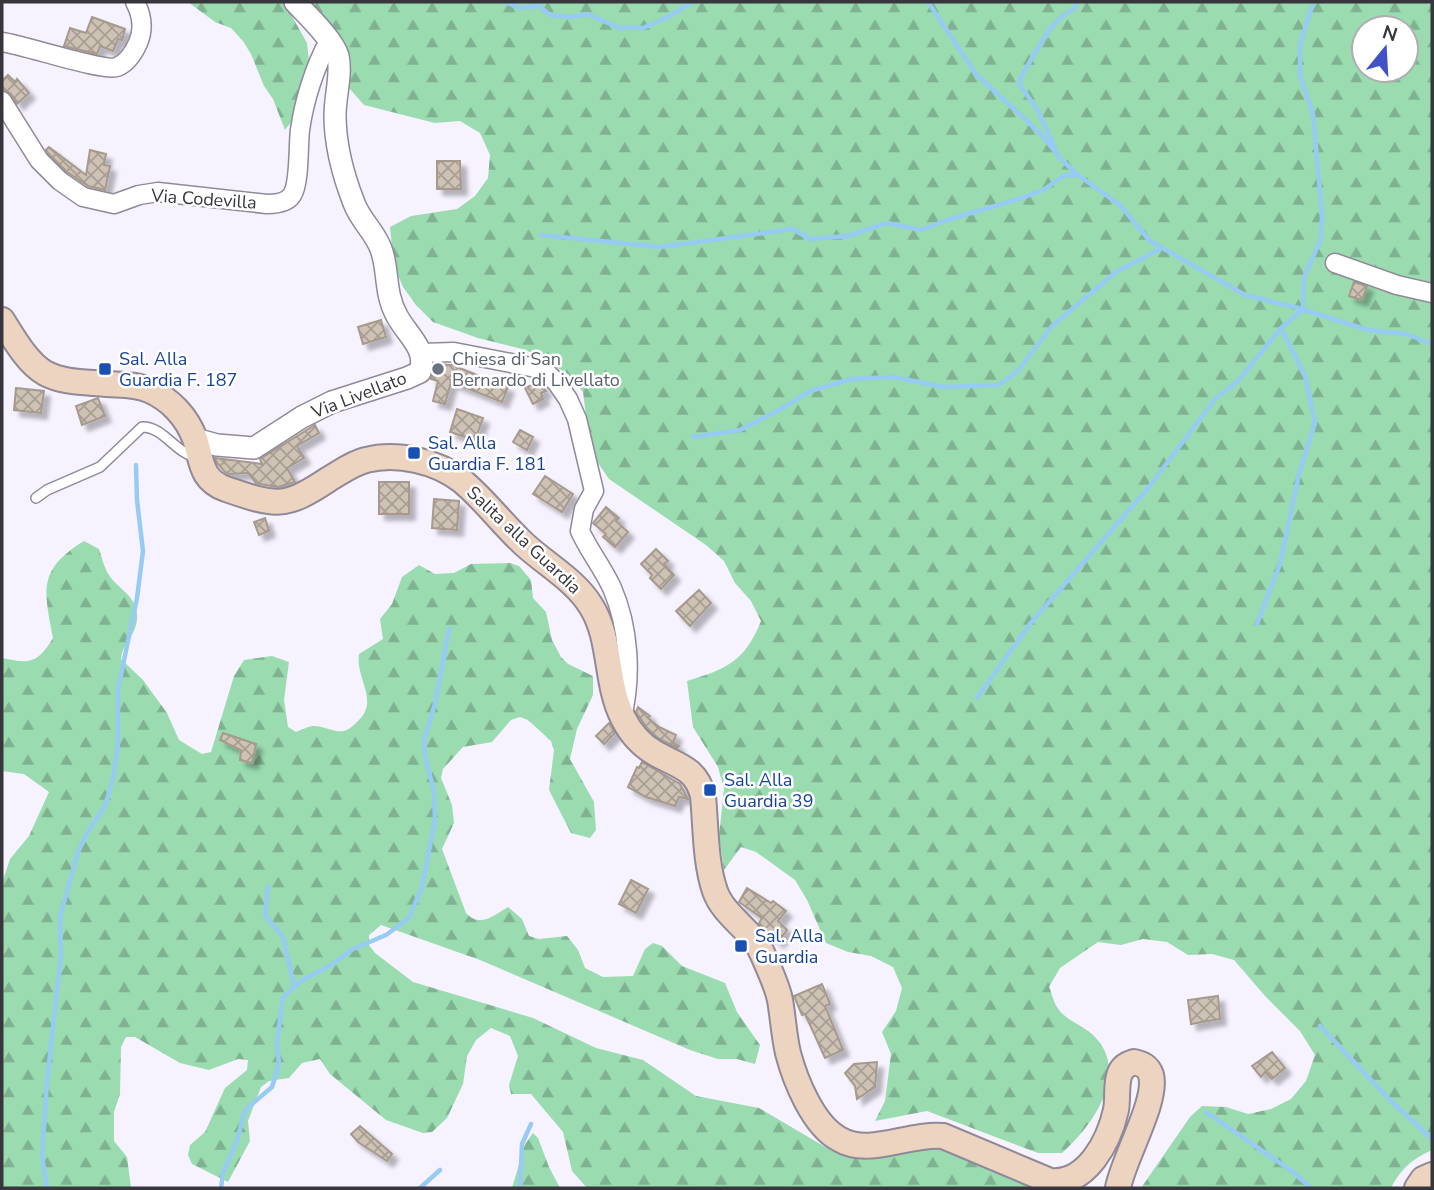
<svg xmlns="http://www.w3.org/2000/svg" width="1434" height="1190" viewBox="0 0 1434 1190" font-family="'Nunito Sans',sans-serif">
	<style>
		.forest { fill: url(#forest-firs); fill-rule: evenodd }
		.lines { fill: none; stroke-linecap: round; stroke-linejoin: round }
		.stream { stroke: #98cbf4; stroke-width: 4.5 }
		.building { fill: url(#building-cross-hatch); stroke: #a59a8d; stroke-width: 2; filter: url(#shadow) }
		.service-casing { stroke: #908998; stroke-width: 12 }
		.minor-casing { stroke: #908998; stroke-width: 21 }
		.tertiary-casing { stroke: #908998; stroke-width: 24 }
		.secondary-casing { stroke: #908998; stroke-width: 28 }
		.service { stroke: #fff; stroke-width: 9 }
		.minor { stroke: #fff; stroke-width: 18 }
		.tertiary { stroke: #fff; stroke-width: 21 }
		.secondary { stroke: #edd4c1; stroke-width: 24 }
		.transit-dot { fill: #1a4fb4; stroke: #fff; stroke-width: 2.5 }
		.worship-dot { fill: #6b7280; stroke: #fff; stroke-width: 2.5 }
		.labels { text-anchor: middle; stroke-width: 5; stroke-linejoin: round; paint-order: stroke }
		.street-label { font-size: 18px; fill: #38353c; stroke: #fff }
		.transit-label { font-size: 18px; fill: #164399; stroke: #fff; text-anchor: start }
		.worship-label { font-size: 18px; fill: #5b616d; stroke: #fff; text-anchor: start }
	</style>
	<defs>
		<pattern id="forest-firs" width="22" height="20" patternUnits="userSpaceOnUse" patternTransform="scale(1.75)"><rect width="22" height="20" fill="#9adbb0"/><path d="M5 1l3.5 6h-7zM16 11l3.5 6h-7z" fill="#7fb290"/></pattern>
		<pattern id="building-cross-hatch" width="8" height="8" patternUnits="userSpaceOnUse" patternTransform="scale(1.75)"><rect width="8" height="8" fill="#cec2b5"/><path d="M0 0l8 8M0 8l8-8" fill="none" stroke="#a89e94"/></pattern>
		<filter id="shadow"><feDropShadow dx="6" dy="6" stdDeviation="2" flood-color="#0004"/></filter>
	</defs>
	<rect width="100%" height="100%" fill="#f7f2ff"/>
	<path class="forest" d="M188,2H284L307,43L309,61L292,121L285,130L273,99L264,86L251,54L243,41L231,28L215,22Z
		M309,2H1432V1150C1412,1159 1401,1169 1391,1188H1141L1190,1117L1202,1106L1226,1107L1248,1114L1271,1109L1291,1099L1306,1081L1315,1055L1300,1031L1266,997L1234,960L1212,954L1188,955L1167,942L1143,939L1121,945L1098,942L1060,968L1049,987C1052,993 1053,1001 1057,1007C1064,1020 1085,1026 1095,1037C1130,1073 1092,1127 1062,1153H1038L927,1111L875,1121L885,1101L891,1054L882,1032L896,1011L902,988L893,967L871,956L848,952L826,943L807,900L795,880L756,852L741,847L724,870L719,836L724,789L718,767L693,727L687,681C727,669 745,661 761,621L751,601L735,583L724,561L706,545L609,479L596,460L589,439L583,392L568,374L526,350L478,338L433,322L417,306L403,287L394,266L390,227L411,216L457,209L475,196L488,178L490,155L480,133L460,121L435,123L364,105L349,88L342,42ZM1364,28H1406V70H1364Z
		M84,541L99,549C102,557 104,568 109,575C118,590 143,598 136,625C133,638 122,645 121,659L143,680L167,713L179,740L202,754L211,752L234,676L244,660L272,656L289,662L284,700L288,727L296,732C301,730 307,727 312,726C323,725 334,733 344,731C350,729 354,725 358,721C380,701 355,678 359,654L383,639L380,619L392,604L402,577L419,565L435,574L454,573L471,564L510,563L519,566L531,580L533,598L546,612L552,640L561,657L568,664L593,676V695L577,729L570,759L594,802L596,830L590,838L571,833L549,790L554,750L551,741L528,720L520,717L511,720L492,742L463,747L443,769L441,778L452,805L454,823L442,849L466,913C480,928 493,916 508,907L522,919L529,936L539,939L567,936L578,950L585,968L603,977L633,976L645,949L653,943L662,946L682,966L725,983L737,1012L760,1045L755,1064L737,1059H718L690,1050L480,960L381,925L369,935V945L375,953L413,982L533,1018L596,1048L643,1060L696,1096L759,1108L832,1151L868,1160L942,1146L969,1155L1030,1188H587L572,1171L563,1132L531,1094H511L509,1085L518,1056L510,1036L491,1028L476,1040L467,1056L463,1084L447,1118L432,1132L423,1133L386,1120L330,1074L320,1059L302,1063L289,1078L269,1081L261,1087L248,1121L250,1141L228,1182L192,1164L188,1155L190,1145L205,1132L225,1088L247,1070L248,1060L238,1059L209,1070L180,1063L135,1037H126L121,1047L120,1094L114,1112V1141L127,1157L131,1188H2V883L10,859L29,836L49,792L24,774L2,771V658C30,664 37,664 53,638C44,590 37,570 84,541Z
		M533,1133L538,1138L549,1167L560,1188H512L525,1144Z"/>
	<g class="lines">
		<path class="stream" d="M505,2L520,8L539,6L550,15L571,17L588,14L619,28H643L670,16L692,2
			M928,2L976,74L1040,133L1061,159L1078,175L1120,205L1150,241L1245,295L1298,308L1368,330L1406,334L1432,344
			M1055,148L1037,109L1019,84L1021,77C1037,52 1047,22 1075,8L1077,2
			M541,235L660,247L793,229L810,239L848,236L887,223L922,230L944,221L1022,198L1043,190L1065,175H1078
			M693,437L740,430L781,409L810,391L852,379L893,377L944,387L999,385L1018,371L1052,326L1116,272L1162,248
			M1257,624L1280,564L1299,474L1315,423L1305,376L1281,328
			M977,698L1030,624L1149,487L1215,399L1238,381L1281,328L1303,309L1304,277L1321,239L1322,215L1313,114L1300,75V45L1313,2
			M268,886L265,915L283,937L294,986
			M1320,1026L1391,1101L1432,1139
			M1206,1112L1293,1172L1311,1188
			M47,1188L42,1156L47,1082L61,955L60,917L78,852L87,833L105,806L113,779L118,744V689L137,598L143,551L137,500L136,465
			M221,1188L223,1173L237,1141L245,1110L272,1087L279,1064L277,1043L283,997L301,981L328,967L353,949L386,935L409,918L422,887L435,820L434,791L425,756L424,740L435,704L449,629
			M420,1188L440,1170
			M520,1188L522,1144L531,1124"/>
	</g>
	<path class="building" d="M92,17L125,29L122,40L118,39L113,51L100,46L97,54L64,46L70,28L86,33Z
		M8,75L15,82L17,79L29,93L17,104L11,94L2,88V81Z
		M49,147L86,175L90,150L106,154L104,165L110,166L105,190L88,186L67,172L48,153L46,150Z
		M437,161H460L461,189H437Z
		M1354,282L1367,286L1362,300L1349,296Z
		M381,320L386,337L363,344L358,327Z
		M435,364L452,365L508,387L502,402L451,382L445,404L433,401L438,381L431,379Z
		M539,382L546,391L541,393L543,399L533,404L525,388Z
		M16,388L44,391L41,413L14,410Z
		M98,398L105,416L82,425L76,406Z
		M457,409L483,418L475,440L450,432Z
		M315,425L319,433L297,446L304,458L287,468L295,482L278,487L260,484L256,483L248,473L229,474L225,472L217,463L215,458L262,464L260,459Z
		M520,430L533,437L527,450L513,442Z
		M545,476L573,494L562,512L533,494Z
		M379,482H409V514H379Z
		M434,499L459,501L457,530L432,528Z
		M606,507L619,518L616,521L628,532L615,547L603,537L606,534L593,523Z
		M265,518L269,531L259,535L254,522Z
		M656,549L668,561L664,564L674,575L661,589L650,578L652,575L641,564Z
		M699,590L711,603L690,626L676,611Z
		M638,707L650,716L648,718L659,727L676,735L673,743L679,746L677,748L658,738L647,728L636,712Z
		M609,723L615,733L604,744L596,736Z
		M223,733L256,744L252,763L240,760L241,750L220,740Z
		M642,762L680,784L688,799L679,797L675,806L646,797L628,787L637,767L639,768Z
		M631,880L648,889L636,913L619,904Z
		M747,888L771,903L773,901L786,911L778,921L787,930L778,942L759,923L762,918L739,902Z
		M822,984L830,1004L825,1006L843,1050L825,1058L805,1014L802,1015L794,996Z
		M1218,996L1220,1019L1191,1024L1188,1000Z
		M1272,1052L1285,1068L1272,1079L1265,1072L1261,1077L1252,1066Z
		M877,1062L875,1087L857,1099L855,1086L845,1073L854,1064Z
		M360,1126L392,1154L387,1161L358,1142L351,1134Z"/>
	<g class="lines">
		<g class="service-casing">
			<path id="service" d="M36,498L47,490L100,467L142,427C163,426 177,455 197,457"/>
		</g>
		<g class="minor-casing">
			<path id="minor" d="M2,42C24,45 104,72 117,67C127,63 134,52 138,43C144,29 142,15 135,2
				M2,101L39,160L60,181L83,197L114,204L139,195L158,192L267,204C276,204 287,203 292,195C300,183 298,145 300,130C304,101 315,66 329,41
				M1335,263L1397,285L1432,293
				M422,353L454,352L536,368L545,371L557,383L568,399L577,419L594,491L584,509L580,531C589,551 603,568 612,588C629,627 632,676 622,717"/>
		</g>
		<g class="tertiary-casing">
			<path id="tertiary" d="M195,439L217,445L254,448L302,417L332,402L407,378L420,372C428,349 407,335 397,316C384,293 389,270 381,249C375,232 360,220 354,203C343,175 335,145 335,115C335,96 342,74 338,56C333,39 307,15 295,2"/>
		</g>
		<g class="secondary-casing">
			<path id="secondary" d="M2,320C13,337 27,363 45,373C63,383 87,382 107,384C121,385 136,384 149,390C170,399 187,417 195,439C202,460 200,480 226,489C276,506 284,509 329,479C341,472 353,463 366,460C397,452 437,461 462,481C485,500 503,525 525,545C547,565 576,581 591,606C612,639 605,683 623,718C630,732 641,745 655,753C677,766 696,767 703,796C706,827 705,862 715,891C724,917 754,931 763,955C769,969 777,985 780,1000C783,1017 784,1036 788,1053C795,1080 813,1125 839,1139C869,1157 908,1133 943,1136L1050,1181C1087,1185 1109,1141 1116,1110C1118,1099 1116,1087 1119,1076C1121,1068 1127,1064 1134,1062C1142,1064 1148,1066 1151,1075C1158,1101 1123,1159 1118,1188
				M1417,1188L1423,1179L1432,1175"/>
		</g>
		<use href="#service" class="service"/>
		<use href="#minor" class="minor"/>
		<use href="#tertiary" class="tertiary"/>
		<use href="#secondary" class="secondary"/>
	</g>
	<g class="transit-dot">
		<rect x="98" y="362" width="14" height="14" rx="3.5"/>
		<rect x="407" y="446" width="14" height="14" rx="3.5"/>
		<rect x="703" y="783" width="14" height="14" rx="3.5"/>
		<rect x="734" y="939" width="14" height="14" rx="3.5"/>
	</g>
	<circle class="worship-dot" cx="438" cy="369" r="7"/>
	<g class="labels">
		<g class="street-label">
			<text transform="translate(204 199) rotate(4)" y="6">Via Codevilla</text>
			<text transform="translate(359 395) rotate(-21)" y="6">Via Livellato</text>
			<text transform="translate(524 540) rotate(43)" y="6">Salita alla Guardia</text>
		</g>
		<g class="transit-label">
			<text x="119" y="365">Sal. Alla<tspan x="119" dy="21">Guardia F. 187</tspan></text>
			<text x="428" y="449">Sal. Alla<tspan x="428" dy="21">Guardia F. 181</tspan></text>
			<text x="724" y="786">Sal. Alla<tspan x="724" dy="21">Guardia 39</tspan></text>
			<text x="755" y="942">Sal. Alla<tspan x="755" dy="21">Guardia</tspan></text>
		</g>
		<g class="worship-label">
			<text x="452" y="365">Chiesa di San<tspan x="452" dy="21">Bernardo di Livellato</tspan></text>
		</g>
	</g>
	<rect width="1434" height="1190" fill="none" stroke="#38353c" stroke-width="7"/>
	<g transform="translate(1385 49) rotate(18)"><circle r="33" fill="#ffffff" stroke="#afaeb1" stroke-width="2"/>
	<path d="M0-5L12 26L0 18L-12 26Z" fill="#4052c6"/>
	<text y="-10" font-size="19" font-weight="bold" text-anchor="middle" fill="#38353c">N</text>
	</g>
</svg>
